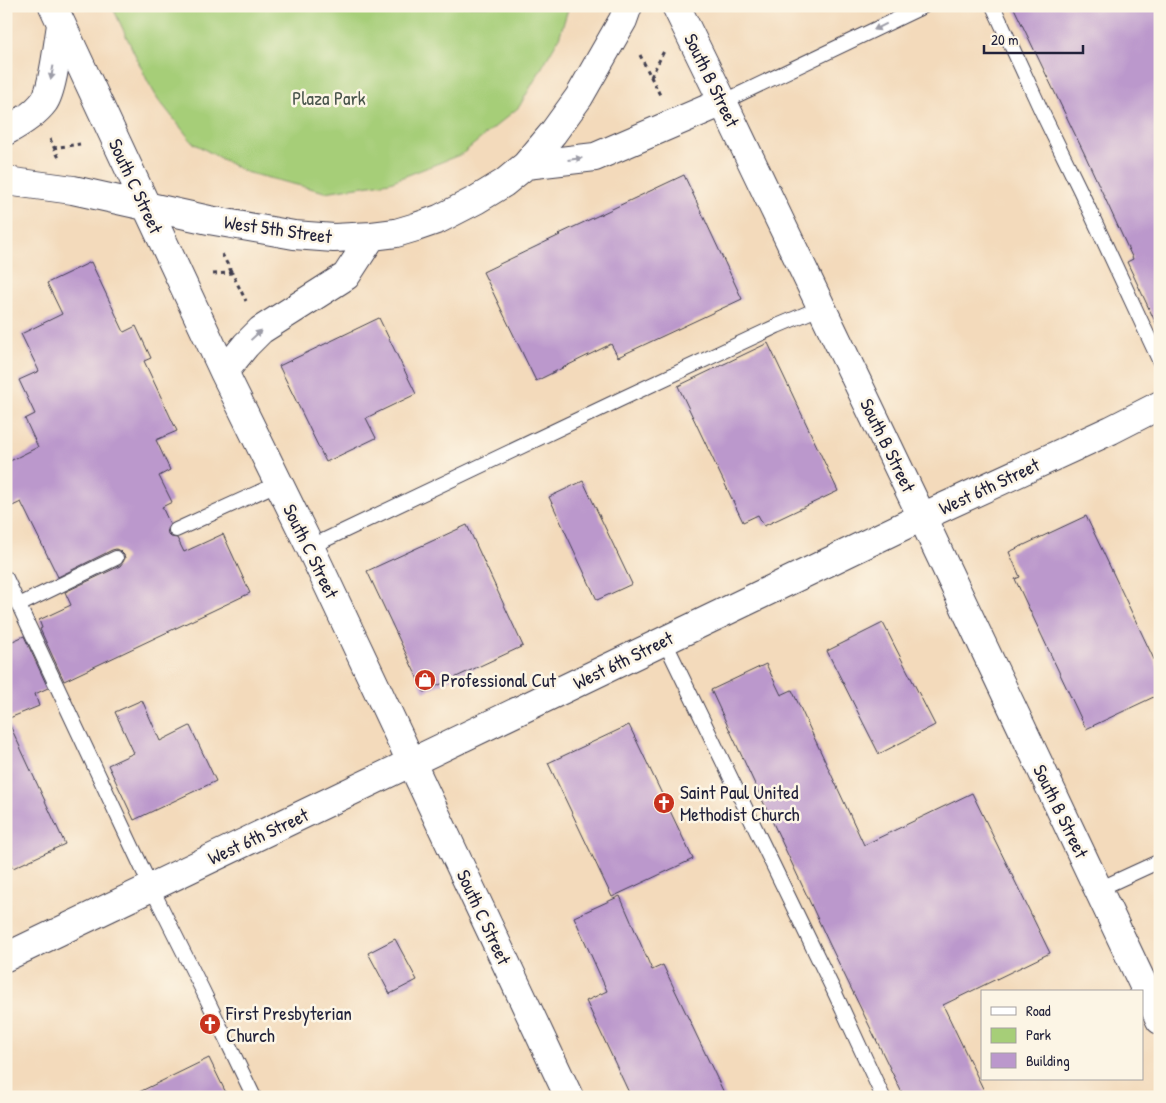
<svg xmlns="http://www.w3.org/2000/svg" width="1166" height="1103" viewBox="0 0 1166 1103" font-family="'Patrick Hand',sans-serif">
	<style>
		.green { fill: #a6ce78; stroke: #64785a }
		.building { fill: #bb98cc }
		.lines { fill: none; stroke-linecap: round; stroke-linejoin: round }
		.lane-casing { stroke: #413e4e; stroke-width: 16 }
		.street-casing { stroke: #413e4e; stroke-width: 30 }
		.secondary-casing { stroke: #413e4e; stroke-width: 30 }
		.path { stroke: #413e4e; stroke-width: 3; stroke-dasharray: 4 4; stroke-linecap: butt }
		.lane { stroke: #fff; stroke-width: 14 }
		.street { stroke: #fff; stroke-width: 28 }
		.secondary { stroke: #fff; stroke-width: 28 }
		.oneway { fill: #9c9ca7 }
		.labels { text-anchor: middle; stroke-width: 5; stroke-linejoin: round; paint-order: stroke }
		.street-label { font-size: 19px; fill: #22223b; stroke: #fcf5e5 }
		.park-label { font-size: 19px; fill: #4a564d; stroke: #fcf5e5 }
		.poi-label { font-size: 19px; fill: #22223b; stroke: #fcf5e5; text-anchor: start }
	</style>
	<rect width="100%" height="100%" fill="#fcf5e5"/>
	<filter id="ink" filterUnits="userSpaceOnUse"><feTurbulence type="fractalNoise" baseFrequency=".02" numOctaves="2"/><feDisplacementMap in="SourceGraphic" scale="10" xChannelSelector="R" yChannelSelector="G"/><feConvolveMatrix kernelMatrix="1 2 1 2 8 2 1 2 1" color-interpolation-filters="sRGB"/></filter>
	<filter id="wash" filterUnits="userSpaceOnUse"><feTurbulence type="fractalNoise" baseFrequency=".0096" numOctaves="4" result="noise"/><feDisplacementMap in="SourceGraphic" scale="20" xChannelSelector="R" yChannelSelector="G"/><feGaussianBlur stdDeviation="1.12" result="paint"/><feColorMatrix in="noise" values="0 0 0 0 0 0 0 0 0 0 0 0 0 0 0 0 0 1.4 0 .05"/><feComposite in="paint" operator="in"/></filter>
	<g filter="url(#wash)">
		<rect width="100%" height="100%" fill="#f3dabb"/>
		<path class="green" d="M112,6H569L559,38L519,107L462,154L390,182L325,192L245,172L193,143L158,99L148,82Z"/>
		<g id="blocks">
			<path class="building" d="M1013,6H1160V332L1127,262L1133,259L1085,155Z
				M684,175L742,299L618,357L611,344L536,381L483,272L560,235L559,234Z
				M91,262L124,332L136,326L151,358L144,361L177,431L156,440L170,470L159,476L172,502L162,507L170,524L167,529L168,534L171,537L177,538L184,552L223,534L250,593L64,681L40,629L42,628L39,620L71,605L65,592L120,566L123,562L125,558L124,555L120,551L116,549L112,550L58,577L21,502L6,509V463L38,447L25,419L35,414L19,380L39,371L21,334L62,314L47,283Z
				M379,318L416,394L366,418L376,438L326,462L279,366Z
				M768,343L838,491L764,526L758,515L743,522L678,386Z
				M583,481L632,584L597,600L549,497Z
				M1086,516L1160,672V694L1086,729L1015,579L1020,577L1009,552Z
				M467,525L523,646L424,692L367,571Z
				M883,623L935,725L879,754L827,651Z
				M24,636L48,688L35,694L39,706L7,719L65,844L13,868L6,854V644Z
				M766,664L781,695L792,690L864,845L972,793L1050,953L943,1005L987,1097H904L829,943L711,690Z
				M142,700L160,741L190,726L216,781L134,820L108,765L134,753L115,712Z
				M629,725L693,859L612,897L548,763Z
				M620,896L652,970L663,965L726,1097H631L586,1001L607,991L574,917Z
				M395,939L417,980L390,994L368,953Z
				M209,1058L228,1097H129Z"/>
		</g>
	</g>
	<g filter="url(#ink)">
		<use href="#blocks" fill-opacity="0" stroke="#413e4e" stroke-width="1"/>
		<g class="lines">
			<g class="lane-casing">
				<path id="lane" d="M993,6L1041,110L1080,190L1160,362
					M723,102L924,6
					M176,530L279,483
					M310,547L619,400L777,326L822,307
					M6,578L151,887L202,989L254,1097
					M19,605L116,558
					M664,640L834,991L883,1097
					M1099,889L1160,861"/>
			</g>
			<g class="street-casing">
				<path id="street" d="M676,6L723,102L922,517L1160,1020
					M6,957L922,517L1111,430L1160,405"/>
			</g>
			<g class="secondary-casing">
				<path id="secondary" d="M53,6L224,372L310,547L569,1097
					M6,131C19,124 35,114 44,102C53,90 58,42 61,25
					M526,165L595,157L723,102
					M6,181L73,190L209,220L294,235L334,238L372,236L396,233L416,227L439,219L476,200L504,183L526,165L553,133L579,97L623,20L628,6
					M224,372L246,345L261,330L346,276L372,236"/>
			</g>
			<path class="path" d="M640,55L660,95
				M651,77L664,51
				M50,139L59,158
				M53,148L80,144
				M222,254L232,273
				M213,274L232,273L246,301"/>
			<use href="#lane" class="lane"/>
			<use href="#street" class="street"/>
			<use href="#secondary" class="secondary"/>
		</g>
		<defs><path id="oneway-solid" d="M-6-.8H1V-3.2L6.5 0L1 3.2V.8H-6Z" transform="scale(1.25)"/></defs>
		<g class="oneway">
			<use href="#oneway-solid" transform="translate(880 27) rotate(154)"/>
			<use href="#oneway-solid" transform="translate(52 73) rotate(101)"/>
			<use href="#oneway-solid" transform="translate(575 159) rotate(-7)"/>
			<use href="#oneway-solid" transform="translate(256 335) rotate(-43)"/>
		</g>
	</g>
	<defs>
		<g id="shop-disc" transform="scale(1.125)"><circle r="9.5" fill="#c8321e" stroke="#fcf5e5"/><path d="M-5-2.5h2.3a2.7 3.5 0 0 1 5.4 0H5L5.5 6h-11ZM-1.5-2.5h3a1.5 2.3 0 0 0-3 0Z" fill="#fff"/></g>
		<g id="church-disc" transform="scale(1.125)"><circle r="9.5" fill="#c8321e" stroke="#fcf5e5"/><path d="M-1.2-6h2.4v3.5h3.3v2.4h-3.3V6h-2.4V-.1h-3.3v-2.4h3.3Z" fill="#fff"/></g>
	</defs>
	<g fill-rule="evenodd">
		<use href="#shop-disc" x="425" y="680"/>
		<use href="#church-disc" x="664" y="803"/>
		<use href="#church-disc" x="210" y="1024"/>
	</g>
	<g class="labels">
		<g class="street-label">
			<text transform="translate(712 80) rotate(64)" y="7">South B Street</text>
			<text transform="translate(136 186) rotate(65)" y="7">South C Street</text>
			<text transform="translate(278 229) rotate(8)" y="7">West 5th Street</text>
			<text transform="translate(888 445) rotate(64)" y="7">South B Street</text>
			<text transform="translate(989 486) rotate(-25)" y="7">West 6th Street</text>
			<text transform="translate(311 551) rotate(64)" y="7">South C Street</text>
			<text transform="translate(623 660) rotate(-26)" y="7">West 6th Street</text>
			<text transform="translate(1061 811) rotate(64)" y="7">South B Street</text>
			<text transform="translate(258 836) rotate(-25)" y="7">West 6th Street</text>
			<text transform="translate(484 917) rotate(65)" y="7">South C Street</text>
		</g>
		<g class="park-label">
			<text x="329" y="105">Plaza Park</text>
		</g>
		<g class="poi-label">
			<text x="441" y="687">Professional Cut</text>
			<text x="680" y="799">Saint Paul United<tspan x="680" dy="22">Methodist Church</tspan></text>
			<text x="226" y="1020">First Presbyterian<tspan x="226" dy="22">Church</tspan></text>
		</g>
	</g>
	<rect width="1166" height="1103" fill="none" stroke="#fcf5e5" stroke-width="25"/>
	<rect x="981" y="990" width="162" height="90" fill="#fcf5e5" stroke="#a5a1a1"/>
	<rect x="991" y="1007" width="25" height="8" fill="#ffffff" stroke="#a5a1a1"/>
	<text x="1026" y="1016" font-size="15" fill="#22223b">Road</text>
	<rect x="991" y="1028" width="25" height="15" fill="#a6ce78" stroke="#a5a1a1"/>
	<text x="1026" y="1040" font-size="15" fill="#22223b">Park</text>
	<rect x="991" y="1053" width="25" height="15" fill="#bb98cc" stroke="#a5a1a1"/>
	<text x="1026" y="1066" font-size="15" fill="#22223b">Building</text>
	<path d="M984 45v8h99v-8" fill="none" stroke="#22223b" stroke-width="2.5"/>
	<text x="991" y="45" font-size="15" fill="#22223b" stroke="#fcf5e5" stroke-width="4" paint-order="stroke">20 m</text>
</svg>
